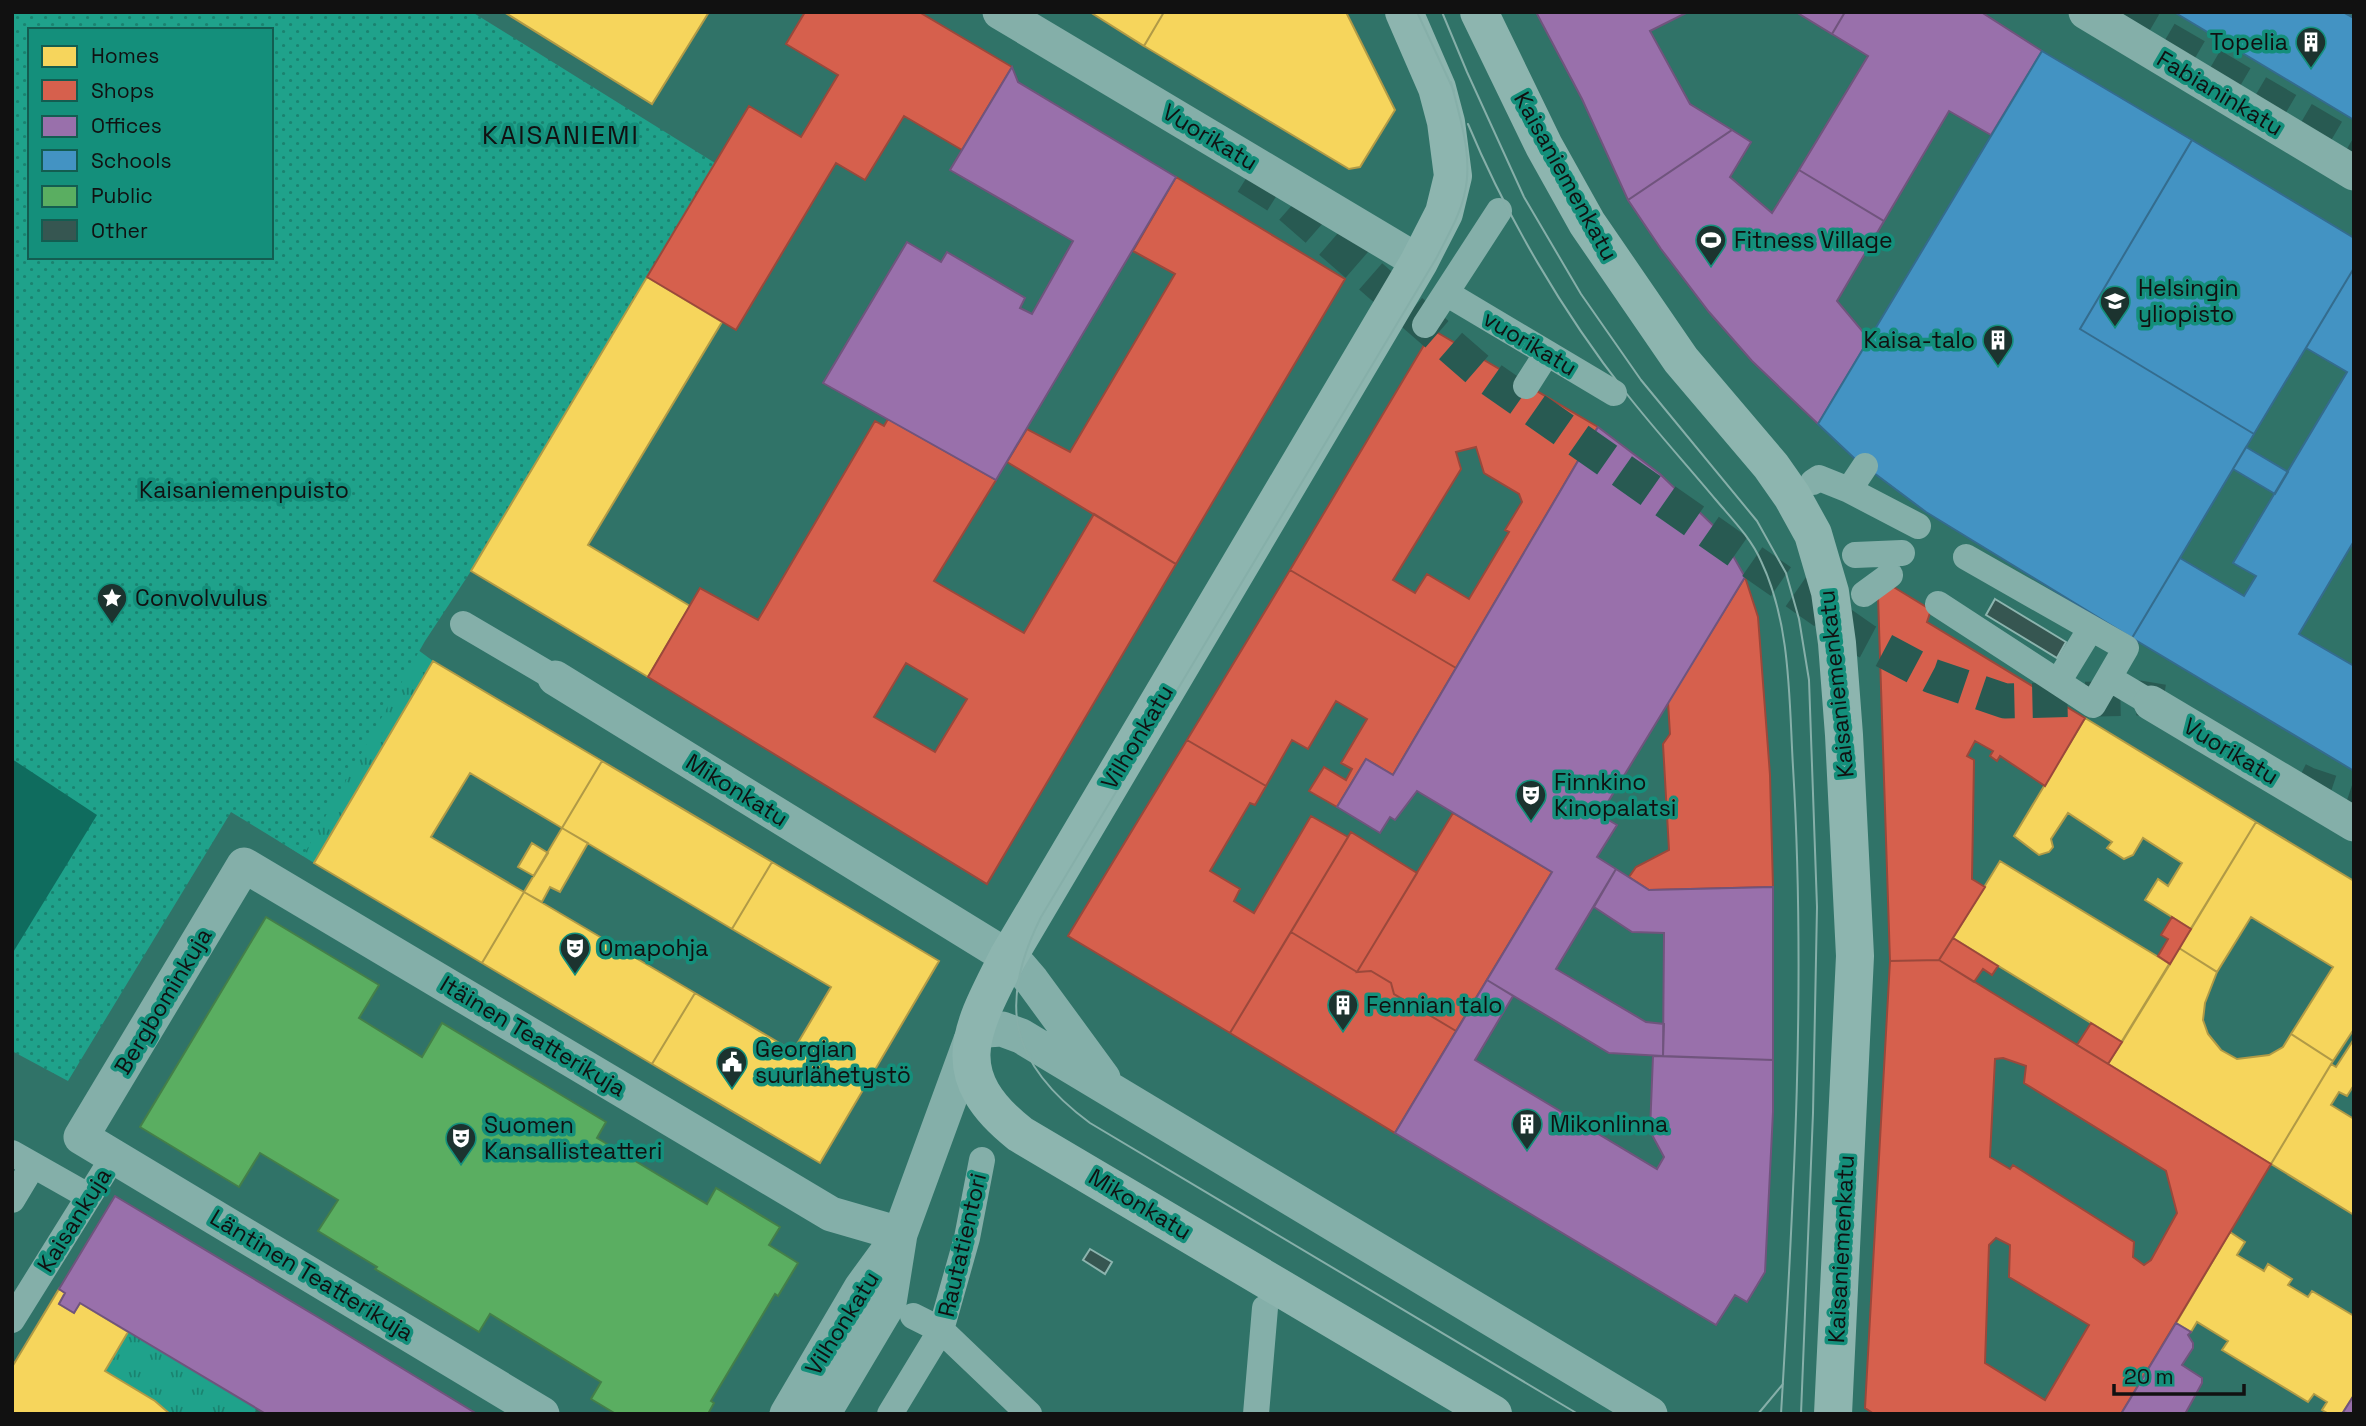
<svg xmlns="http://www.w3.org/2000/svg" width="2366" height="1426" viewBox="0 0 2366 1426" font-family="'Space Grotesk',sans-serif">
	<style>
		.grass { fill: url(#grass-tufts) }
		.park { fill: url(#park-dots); fill-rule: evenodd }
		.water { fill: #0f6c5e }
		.homes { fill: #f6d55c; stroke: #b19a46; stroke-width: 2 }
		.shops { fill: #d6604d; stroke: #9b483b; stroke-width: 2; fill-rule: evenodd }
		.offices { fill: #9970ab; stroke: #70547d; stroke-width: 2 }
		.schools { fill: #4393c3; stroke: #346c8e; stroke-width: 2 }
		.public { fill: #5aae61; stroke: #447f49; stroke-width: 2 }
		.building { fill: #365651; stroke: #8cb4ae; stroke-width: 2 }
		.lines { fill: none; stroke-linecap: round; stroke-linejoin: round }
		.minor-tunnel { stroke: #285a52; stroke-width: 35; stroke-dasharray: 35 18; stroke-linecap: butt }
		.pedestrian { stroke: #84afa9; stroke-width: 26 }
		.minor { stroke: #84afa9; stroke-width: 35 }
		.secondary { stroke: #8db5af; stroke-width: 38 }
		.tram { stroke: #86afa9; stroke-width: 2 }
		.labels { text-anchor: middle; stroke-width: 7; stroke-linejoin: round; paint-order: stroke }
		.poi-label { font-size: 23px; fill: #111; stroke: #148f7b; text-anchor: start }
		.street-label { font-size: 23px; fill: #111; stroke: #148f7b }
		.park-label { font-size: 23px; fill: #111; stroke: #148f7b }
		.quarter-label { font-size: 26px; letter-spacing: 2px; fill: #111; stroke: #148f7b }
	</style>
	<defs>
		<pattern id="grass-tufts" width="24" height="20" patternUnits="userSpaceOnUse" patternTransform="scale(1.75)"><rect width="24" height="20" fill="#1fa28b"/><path d="M3 7l-1-3M5 7V3M7 7l1-3M15 17l-1-3M17 17v-4M19 17l1-3" fill="none" stroke="#1a8370"/></pattern>
		<pattern id="park-dots" width="8" height="8" patternUnits="userSpaceOnUse" patternTransform="scale(1.75)"><rect width="8" height="8" fill="#1fa28b"/><path d="M2 2h.1M6 6h.1" fill="none" stroke="#1a8370" stroke-width="1.8" stroke-linecap="round"/></pattern>
	</defs>
	<rect width="100%" height="100%" fill="#307368"/>
	<path class="grass" d="M410,644L433,661L314,863L279,841Z
		M128,1332L257,1408L254,1414H170L155,1401L105,1371Z"/>
	<path class="park" d="M12,12H472L715,163L471,571L425,641L303,856L231,812L68,1081L12,1051ZM30,30H271V257H30Z"/>
	<path class="water" d="M12,759L97,815L12,954Z"/>
	<path class="homes" d="M504,12H709L652,104Z
		M1090,12H1164L1144,46Z
		M1164,12H1346L1395,110L1360,167L1349,169L1144,46Z
		M647,277L722,322L588,545L690,606L648,677L471,571Z
		M433,661L602,761L562,828L470,773L431,837L524,892L482,963L314,863Z
		M2085,718L2256,822L2191,929L2145,900L2158,879L2168,886L2182,863L2143,838L2133,855L2124,859L2107,848L2112,842L2068,813L2051,839L2053,847L2049,852L2039,855L2014,836Z
		M602,761L772,862L732,929L562,828Z
		M2256,822L2354,881V1029L2333,1061L2291,1034L2333,967L2251,917L2217,972L2179,948Z
		M562,828L588,843L560,892L550,887L542,902L524,892Z
		M532,843L548,853L534,876L518,867Z
		M2000,861L2170,964L2122,1042L1953,938Z
		M772,862L939,961L820,1163L652,1064L695,993L793,1051L831,987L732,929Z
		M524,892L695,993L652,1064L482,963Z
		M2179,948L2217,972L2205,1003L2203,1020L2208,1034L2221,1050L2237,1059L2269,1055L2283,1047L2291,1034L2333,1061L2271,1164L2108,1064Z
		M2354,1039V1085L2347,1096L2339,1092L2331,1105L2354,1119V1215L2271,1164L2331,1064L2336,1067Z
		M2230,1232L2245,1242L2237,1255L2264,1271L2268,1264L2292,1279L2288,1285L2308,1297L2312,1291L2354,1316V1395L2342,1414H2329L2322,1410L2327,1402L2314,1394L2308,1402L2222,1350L2228,1341L2197,1322L2191,1332L2176,1323Z
		M59,1289L65,1293L59,1304L74,1313L80,1303L128,1332L105,1371L155,1401L170,1414H12V1367Z"/>
	<path class="shops" d="M805,12H919L1012,67L962,150L904,116L865,180L836,163L736,330L647,277L749,106L801,137L838,75L786,44Z
		M1176,177L1345,279L1176,564L1007,462L1027,429L1070,452L1175,274L1133,251Z
		M1433,330L1598,427L1456,668L1290,570ZM1476,447L1484,473L1519,494L1522,502L1505,530L1509,532L1469,599L1427,574L1415,593L1393,580L1461,469L1456,452Z
		M888,419L996,480L934,581L1024,633L1094,514L1176,564L987,884L648,677L700,588L758,620L875,421L884,426ZM906,663L967,699L935,752L874,717Z
		M1290,570L1456,668L1393,775L1366,759L1337,807L1309,791L1324,767L1346,780L1352,769L1341,763L1367,719L1336,701L1308,749L1292,740L1266,786L1187,740Z
		M1745,577L1758,617L1770,775L1773,887L1649,890L1629,877L1636,867L1669,850L1663,744L1670,734L1668,702Z
		M1887,583L1931,610L1927,622L2085,718L2045,786L2000,756L1997,761L1990,756L1993,751L1975,741L1967,756L1974,760L1972,879L1985,887L1939,960L1890,961L1878,596Z
		M1187,740L1266,786L1255,805L1250,803L1210,871L1240,889L1234,901L1254,913L1311,816L1348,837L1230,1033L1068,936Z
		M1453,813L1552,872L1456,1031L1394,994L1391,983L1371,971L1357,972Z
		M1351,832L1417,873L1357,972L1291,932Z
		M2172,917L2191,929L2170,964L2158,956L2168,939L2161,935Z
		M1291,932L1357,972L1371,971L1391,983L1394,994L1456,1031L1395,1133L1230,1033Z
		M1953,938L1998,966L1992,975L1983,969L1974,982L1939,960Z
		M1939,960L2271,1164L2121,1414H1874L1865,1408L1890,961ZM2003,1058L2026,1066L2024,1083L2166,1171L2177,1213L2151,1260L2144,1265L2133,1257L2134,1242L2013,1165L2010,1169L1990,1157L1995,1059ZM1996,1238L2010,1245L2009,1277L2089,1325L2045,1400L1985,1363L1989,1245Z
		M2091,1023L2122,1042L2108,1064L2077,1045Z"/>
	<path class="offices" d="M1536,12H1688L1650,31L1690,104L1732,130L1628,200L1582,99Z
		M1796,12H1845L1832,34Z
		M1845,12H1981L2042,51L1991,135L1949,111L1884,221L1799,170L1868,56L1832,34Z
		M1012,67L1018,82L1176,177L996,480L823,383L907,242L941,262L947,252L1025,298L1020,308L1032,314L1073,241L950,170Z
		M1732,130L1751,142L1730,177L1772,213L1799,170L1884,221L1837,301L1869,339L1818,424L1752,361L1709,312L1661,249L1628,200Z
		M1598,427L1660,474L1719,531L1745,577L1600,815L1617,825L1597,857L1616,869L1556,969L1646,1022L1664,1024L1663,1056L1609,1053L1487,980L1552,872L1417,791L1395,820L1390,817L1380,833L1337,807L1366,759L1393,775Z
		M1616,869L1649,890L1773,887V1060L1663,1056L1664,933L1632,932L1594,907Z
		M1487,980L1513,996L1475,1060L1657,1169L1664,1157L1650,1131L1653,1056L1773,1060V1112L1765,1272L1747,1302L1735,1295L1716,1325L1395,1133Z
		M115,1196L326,1322L477,1414H266L80,1303L74,1313L59,1304L65,1293L59,1289Z
		M2176,1323L2191,1332L2188,1335L2193,1343V1348L2182,1365L2202,1378V1383L2190,1405L2185,1414H2121Z
		M2354,1395V1414H2342Z"/>
	<path class="schools" d="M2174,12H2343L2354,18V120Z
		M2042,51L2192,140L2080,329L2254,434L2132,638L1926,512L1854,458L1818,424Z
		M2192,140L2354,238V268L2254,434L2080,329Z
		M2354,268V541L2299,634L2354,666V771L2132,638L2180,558L2244,596L2256,576L2233,563L2347,372L2306,348Z
		M2246,447L2288,472L2275,494L2233,469Z"/>
	<path class="public" d="M266,917L379,985L359,1018L422,1057L442,1023L606,1122L597,1138L707,1204L716,1188L780,1227L769,1245L798,1263L778,1296L775,1294L711,1401L714,1403L708,1414H616L591,1399L601,1382L490,1314L479,1332L375,1269L377,1267L318,1231L338,1200L260,1153L239,1187L140,1127Z"/>
	<path class="building" d="M1995,599L2066,642L2057,658L1986,615Z
		M1090,1249L1112,1262L1105,1274L1083,1260Z"/>
	<g class="lines">
		<path class="minor-tunnel" d="M2120,12L2354,149
			M1247,177L1282,199L1478,370L1866,641L1932,676L2005,701L2139,698L2163,702
			M2298,780L2306,784L2354,800"/>
		<path class="pedestrian" d="M1446,293L1614,393
			M1425,325L1499,211
			M1526,386L1547,353
			M1813,482L1819,478L1849,490L1918,526
			M1849,490L1865,466
			M1855,555L1902,553
			M1864,594L1890,575
			M1938,604L2093,705L2126,648L1966,557
			M463,624L555,678
			M2109,678L2151,703
			M2058,682L2091,628
			M12,1153L88,1196
			M12,1200L33,1165
			M913,1316L941,1330L1029,1414
			M12,1320L114,1156
			M890,1414L941,1330L967,1238L982,1160
			M1256,1414L1265,1308"/>
		<path class="minor" d="M1000,12L1419,262
			M2086,12L2354,173
			M555,678L1008,957L1020,967L1032,981L1103,1078
			M2151,703L2354,824
			M542,1414L81,1137L244,865L831,1214L900,1234
			M787,1414L861,1288L896,1240
			M823,1414L889,1303L900,1234L971,1040L986,1030L1002,1029L1021,1036L1650,1414"/>
		<path class="secondary" d="M1404,12L1437,88L1446,122L1453,176L1444,213L1419,262L1008,957C971,1030 944,1074 1020,1134L1493,1414
			M1479,12L1544,146L1587,223L1681,360L1771,466L1792,496L1813,534L1830,592L1837,643L1844,735L1855,956L1833,1414"/>
		<path class="tram" d="M1417,12L1454,91
			M1442,12L1467,72L1524,197L1581,294L1641,380L1757,521L1786,573L1799,619L1809,680L1817,907L1813,1113L1801,1414
			M1451,82C1460,119 1474,158 1464,196C1459,217 1447,237 1437,257L1041,917C997,1005 1010,1064 1090,1123L1578,1414
			M1468,124C1507,217 1563,313 1626,393C1655,430 1686,464 1716,500C1732,519 1751,538 1761,561C1791,624 1789,699 1793,767C1806,982 1794,1199 1781,1414
			M1758,1414L1783,1384"/>
	</g>
	<defs>
		<g id="building-pin" transform="scale(1.575)"><path d="M0 17L-7.5 6A9.5 9.5 0 1 1 7.5 6Z" fill="#1c332f" stroke="#148f7b"/><path d="M-4-6H4V6H1V3H-1V6H-4ZM-2.5-4.3h1.7v1.8h-1.7ZM.8-4.3h1.7v1.8H.8ZM-2.5-1h1.7V.8h-1.7ZM.8-1h1.7V.8H.8Z" fill="#fff"/></g>
		<g id="stadium-pin" transform="scale(1.575)"><path d="M0 17L-7.5 6A9.5 9.5 0 1 1 7.5 6Z" fill="#1c332f" stroke="#148f7b"/><path d="M0-5a6.5 5 0 1 0 0 10a6.5 5 0 1 0 0-10ZM-3.5-1.8h7v3.6h-7Z" fill="#fff"/></g>
		<g id="university-pin" transform="scale(1.575)"><path d="M0 17L-7.5 6A9.5 9.5 0 1 1 7.5 6Z" fill="#1c332f" stroke="#148f7b"/><path d="M0-5L7-2L0 1L-7-2ZM-4 1L0 2.5L4 1V4Q0 6-4 4Z" fill="#fff"/></g>
		<g id="sight-pin" transform="scale(1.575)"><path d="M0 17L-7.5 6A9.5 9.5 0 1 1 7.5 6Z" fill="#1c332f" stroke="#148f7b"/><path d="M0-6L1.8-2.2L6-1.7L2.9 1.2L3.7 5.4L0 3.3L-3.7 5.4L-2.9 1.2L-6-1.7L-1.8-2.2Z" fill="#fff"/></g>
		<g id="theatre-pin" transform="scale(1.575)"><path d="M0 17L-7.5 6A9.5 9.5 0 1 1 7.5 6Z" fill="#1c332f" stroke="#148f7b"/><path d="M-5-5.5Q0-4 5-5.5V0Q5 5 0 6Q-5 5-5 0ZM-3.3-2.5H-1v1.5H-3.3ZM1-2.5H3.3v1.5H1ZM-2.8 1Q0 5.5 2.8 1Z" fill="#fff"/></g>
		<g id="civic-pin" transform="scale(1.575)"><path d="M0 17L-7.5 6A9.5 9.5 0 1 1 7.5 6Z" fill="#1c332f" stroke="#148f7b"/><path d="M-.6-6.5H3V-4.5H.6V-3L4-1V1h2V6H-6V1h2V-1L-.6-3ZM-1.2 2.5V6h2.4V2.5Z" fill="#fff"/></g>
	</defs>
	<g fill-rule="evenodd">
		<use href="#building-pin" x="2311" y="42"/>
		<use href="#stadium-pin" x="1711" y="240"/>
		<use href="#university-pin" x="2115" y="301"/>
		<use href="#building-pin" x="1998" y="340"/>
		<use href="#sight-pin" x="112" y="598"/>
		<use href="#theatre-pin" x="1531" y="795"/>
		<use href="#theatre-pin" x="575" y="948"/>
		<use href="#building-pin" x="1343" y="1005"/>
		<use href="#civic-pin" x="732" y="1062"/>
		<use href="#building-pin" x="1527" y="1124"/>
		<use href="#theatre-pin" x="461" y="1138"/>
	</g>
	<g class="labels">
		<g class="poi-label">
			<text x="2288" y="50" text-anchor="end">Topelia</text>
			<text x="1734" y="248">Fitness Village</text>
			<text x="2138" y="296">Helsingin<tspan x="2138" dy="26">yliopisto</tspan></text>
			<text x="1975" y="348" text-anchor="end">Kaisa-talo</text>
			<text x="135" y="606">Convolvulus</text>
			<text x="1554" y="790">Finnkino<tspan x="1554" dy="26">Kinopalatsi</tspan></text>
			<text x="598" y="956">Omapohja</text>
			<text x="1366" y="1013">Fennian talo</text>
			<text x="755" y="1057">Georgian<tspan x="755" dy="26">suurlähetystö</tspan></text>
			<text x="1550" y="1132">Mikonlinna</text>
			<text x="484" y="1133">Suomen<tspan x="484" dy="26">Kansallisteatteri</tspan></text>
		</g>
		<g class="street-label">
			<text transform="translate(2220 93) rotate(31)" y="8">Fabianinkatu</text>
			<text transform="translate(1210 137) rotate(31)" y="8">Vuorikatu</text>
			<text transform="translate(1566 176) rotate(61)" y="8">Kaisaniemenkatu</text>
			<text transform="translate(1530 343) rotate(31)" y="8">vuorikatu</text>
			<text transform="translate(1836 684) rotate(-96)" y="8">Kaisaniemenkatu</text>
			<text transform="translate(1137 737) rotate(-59)" y="8">Vilhonkatu</text>
			<text transform="translate(2231 751) rotate(31)" y="8">Vuorikatu</text>
			<text transform="translate(737 790) rotate(32)" y="8">Mikonkatu</text>
			<text transform="translate(163 1001) rotate(-59)" y="8">Bergbominkuja</text>
			<text transform="translate(533 1036) rotate(31)" y="8">Itäinen Teatterikuja</text>
			<text transform="translate(1140 1204) rotate(31)" y="8">Mikonkatu</text>
			<text transform="translate(74 1220) rotate(-58)" y="8">Kaisankuja</text>
			<text transform="translate(962 1245) rotate(-77)" y="8">Rautatientori</text>
			<text transform="translate(1841 1249) rotate(-87)" y="8">Kaisaniemenkatu</text>
			<text transform="translate(312 1275) rotate(31)" y="8">Läntinen Teatterikuja</text>
			<text transform="translate(842 1323) rotate(-58)" y="8">Vilhonkatu</text>
		</g>
		<g class="park-label">
			<text x="244" y="498">Kaisaniemenpuisto</text>
		</g>
		<g class="quarter-label">
			<text x="561" y="144">KAISANIEMI</text>
		</g>
	</g>
	<rect width="2366" height="1426" fill="none" stroke="#111111" stroke-width="28"/>
	<rect x="28" y="28" width="245" height="231" fill="#148f7b" stroke="#135d51" stroke-width="2"/>
	<rect x="42" y="46" width="35" height="21" fill="#f6d55c" stroke="#135d51" stroke-width="2"/>
	<text x="91" y="63" font-size="21" fill="#111111">Homes</text>
	<rect x="42" y="80" width="35" height="21" fill="#d6604d" stroke="#135d51" stroke-width="2"/>
	<text x="91" y="98" font-size="21" fill="#111111">Shops</text>
	<rect x="42" y="116" width="35" height="21" fill="#9970ab" stroke="#135d51" stroke-width="2"/>
	<text x="91" y="133" font-size="21" fill="#111111">Offices</text>
	<rect x="42" y="150" width="35" height="21" fill="#4393c3" stroke="#135d51" stroke-width="2"/>
	<text x="91" y="168" font-size="21" fill="#111111">Schools</text>
	<rect x="42" y="186" width="35" height="21" fill="#5aae61" stroke="#135d51" stroke-width="2"/>
	<text x="91" y="203" font-size="21" fill="#111111">Public</text>
	<rect x="42" y="220" width="35" height="21" fill="#365651" stroke="#135d51" stroke-width="2"/>
	<text x="91" y="238" font-size="21" fill="#111111">Other</text>
	<path d="M2114 1384v10h130v-10" fill="none" stroke="#111111" stroke-width="3.5"/>
	<text x="2124" y="1384" font-size="21" fill="#111111" stroke="#148f7b" stroke-width="5" paint-order="stroke">20 m</text>
</svg>
